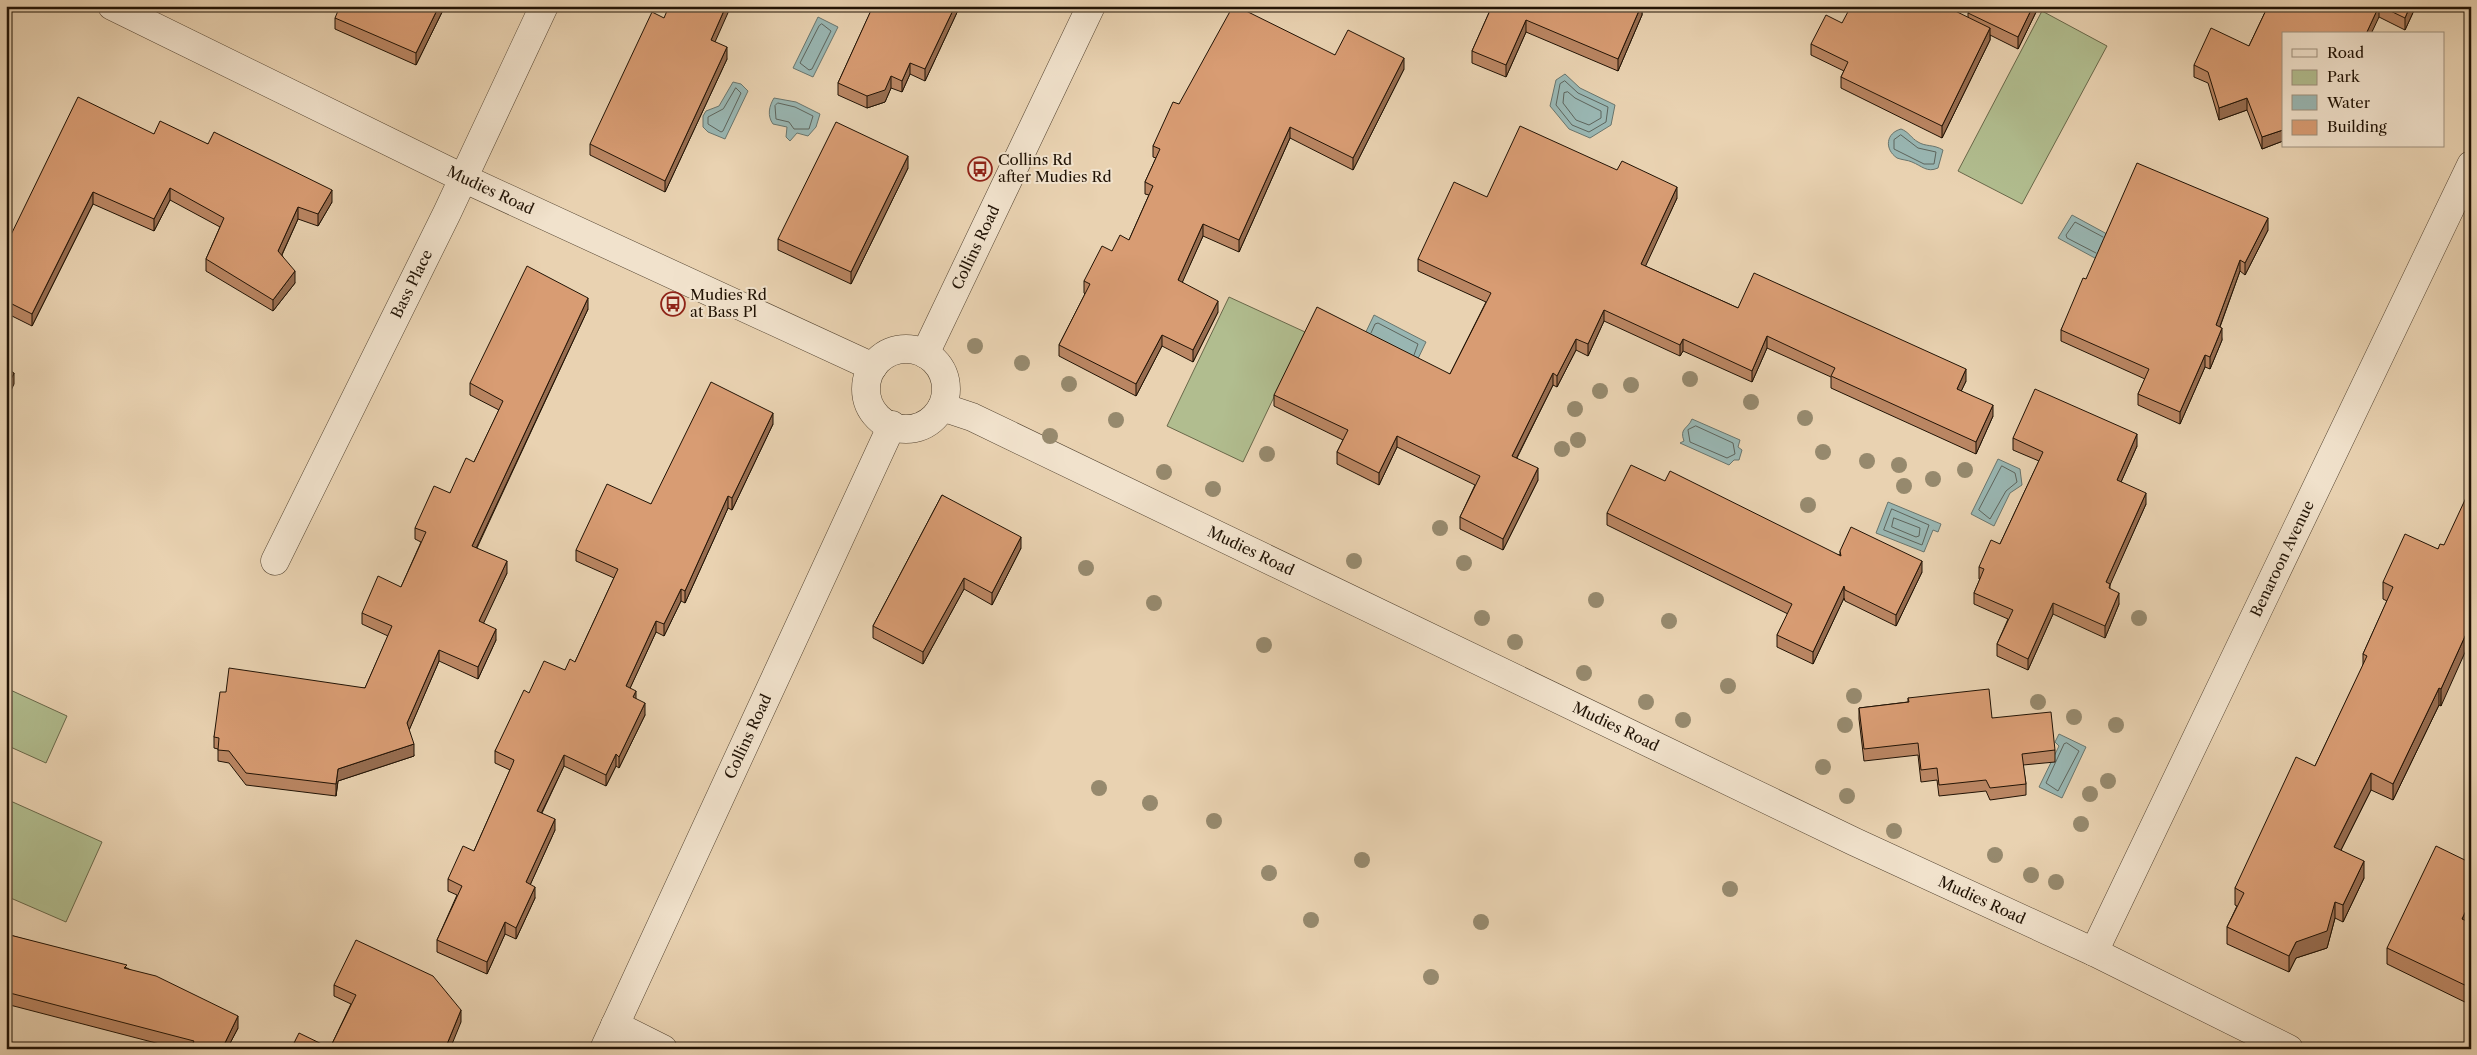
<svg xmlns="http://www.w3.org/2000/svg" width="2477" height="1055" viewBox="0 0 2477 1055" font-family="'Libre Caslon Text',serif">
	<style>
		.green { fill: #b1bd8f; stroke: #69684a }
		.water { fill: #99b6b2; stroke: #69756d }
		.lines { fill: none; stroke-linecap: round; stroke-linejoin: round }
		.shore { stroke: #5d645c; stroke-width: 1 }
		.minor-casing { stroke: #534330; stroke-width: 29 }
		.tertiary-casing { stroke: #534330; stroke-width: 29 }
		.minor { stroke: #f1e2cc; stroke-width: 28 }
		.tertiary { stroke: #f1e2cc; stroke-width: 28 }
		.tree { fill: #96896d }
		.wall { fill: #ba8663; stroke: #211305 }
		.shaded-wall { fill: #976d50; stroke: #211305 }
		.building { fill: #d89c73; stroke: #211305 }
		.labels { text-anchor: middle; stroke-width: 4; stroke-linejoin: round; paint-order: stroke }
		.poi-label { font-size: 15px; fill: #211305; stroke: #f1e2cc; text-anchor: start }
		.street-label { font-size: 15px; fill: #211305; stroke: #f1e2cc }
	</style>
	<rect width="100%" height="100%" fill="#e9d2b1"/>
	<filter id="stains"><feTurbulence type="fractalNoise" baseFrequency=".004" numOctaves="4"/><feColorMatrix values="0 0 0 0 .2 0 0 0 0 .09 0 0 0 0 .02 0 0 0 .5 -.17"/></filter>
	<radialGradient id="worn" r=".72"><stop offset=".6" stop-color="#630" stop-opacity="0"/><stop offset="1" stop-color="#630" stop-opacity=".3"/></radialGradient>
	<path class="green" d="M2042,11L2107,46L2022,204L1958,171Z
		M1229,297L1305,332L1243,462L1167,426Z
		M6,688L67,716L46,763L6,745Z
		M6,799L102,842L66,922L6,896Z"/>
	<path class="water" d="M818,17L838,27L813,77L793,68Z
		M1565,74L1580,88L1615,105L1611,125L1590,138L1569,129L1550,106L1556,80Z
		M733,82L741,84L748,91L725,139L708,132L703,127V116L706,111L719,106Z
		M774,98L796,102L820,114L816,127L808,136L797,133L790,141L786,137L787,127L773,124C767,116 769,106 774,98Z
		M1901,129C1909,132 1911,138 1918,142C1926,147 1933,144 1943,150L1938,168C1927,173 1922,166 1912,162C1908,160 1902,160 1897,158C1884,149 1886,133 1901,129Z
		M2072,215L2118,240L2104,263L2058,238Z
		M1374,315L1426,342L1414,367L1363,338Z
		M1692,419L1740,440L1738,447L1742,450L1739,460H1734L1729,465L1680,443L1684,441C1679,428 1688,429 1692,419Z
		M1998,459L2020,469L2022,485L2010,493L1994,526L1971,514Z
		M1888,502L1941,524L1938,532L1933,530L1924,552L1876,533Z
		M2059,734L2086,747L2062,798L2039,787L2059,746L2055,742Z"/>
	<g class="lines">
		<path class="shore" d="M822,24L831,31L812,69L809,70L800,63L819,26Z
			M1565,81L1578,93L1608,107L1606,122L1589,132L1572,125L1556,105L1560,84Z
			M736,88L741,93L723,131L721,132L708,124V117L723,109Z
			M1568,92L1575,98L1601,111V118L1589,125L1576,120L1563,103L1564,93Z
			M778,103L795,107L813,116L809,129H794L789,122L776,119L775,106Z
			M1901,135L1918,148L1936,152L1934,164H1924L1894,149V140Z
			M2096,253L2067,238L2066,235L2075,222L2103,237
			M1371,333L1375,324L1378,323L1418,344L1414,355
			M1696,426L1733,443L1735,454L1727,458L1690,442L1688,430Z
			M2002,466L2015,473L2017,482L2006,491L1990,519L1979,510Z
			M1892,509L1929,525L1922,545L1884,530Z
			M1894,518L1920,528L1919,536L1916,537L1892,527Z
			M2067,743L2079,751L2058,791L2046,783L2064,744Z"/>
		<g class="minor-casing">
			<g id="minor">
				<path id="s1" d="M925,354L1091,6"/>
				<path id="s2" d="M942,407L972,417L1855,842L2094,952L2289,1049"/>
				<path id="s3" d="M275,561L447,213L544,6"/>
				<path id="s4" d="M2094,952L2471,165"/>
				<path d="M615,1025L663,1049"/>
			</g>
		</g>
		<g class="tertiary-casing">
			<g id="tertiary">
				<path id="s5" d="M112,6L463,178L873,367"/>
				<circle cx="906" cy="389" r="40"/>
				<path id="s6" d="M604,1049L892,425"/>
			</g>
		</g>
		<use href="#minor" class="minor"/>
		<use href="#tertiary" class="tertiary"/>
	</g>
	<g class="tree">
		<circle cx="975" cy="346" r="8"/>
		<circle cx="1022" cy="363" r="8"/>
		<circle cx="1690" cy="379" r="8"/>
		<circle cx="1069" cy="384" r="8"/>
		<circle cx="1631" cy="385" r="8"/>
		<circle cx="1600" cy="391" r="8"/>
		<circle cx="1751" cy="402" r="8"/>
		<circle cx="1575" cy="409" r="8"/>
		<circle cx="1805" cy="418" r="8"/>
		<circle cx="1116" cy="420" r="8"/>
		<circle cx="1050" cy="436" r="8"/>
		<circle cx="1578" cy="440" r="8"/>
		<circle cx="1562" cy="449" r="8"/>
		<circle cx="1823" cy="452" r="8"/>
		<circle cx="1267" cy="454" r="8"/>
		<circle cx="1867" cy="461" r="8"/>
		<circle cx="1899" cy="465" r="8"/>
		<circle cx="1965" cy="470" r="8"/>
		<circle cx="1164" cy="472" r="8"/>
		<circle cx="1933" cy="479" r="8"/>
		<circle cx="1904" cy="486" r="8"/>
		<circle cx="1213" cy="489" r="8"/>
		<circle cx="1808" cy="505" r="8"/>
		<circle cx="1440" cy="528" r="8"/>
		<circle cx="1354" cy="561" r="8"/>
		<circle cx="1464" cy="563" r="8"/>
		<circle cx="1086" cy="568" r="8"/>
		<circle cx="1596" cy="600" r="8"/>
		<circle cx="1154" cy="603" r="8"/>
		<circle cx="1482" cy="618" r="8"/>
		<circle cx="2139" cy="618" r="8"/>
		<circle cx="1669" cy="621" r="8"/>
		<circle cx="1515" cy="642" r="8"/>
		<circle cx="1264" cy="645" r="8"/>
		<circle cx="1584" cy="673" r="8"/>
		<circle cx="1728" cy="686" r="8"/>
		<circle cx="1854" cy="696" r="8"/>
		<circle cx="1646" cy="702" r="8"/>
		<circle cx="2038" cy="702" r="8"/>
		<circle cx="2074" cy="717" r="8"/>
		<circle cx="1683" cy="720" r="8"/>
		<circle cx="1845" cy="725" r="8"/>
		<circle cx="2116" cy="725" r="8"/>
		<circle cx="1823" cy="767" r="8"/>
		<circle cx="2108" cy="781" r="8"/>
		<circle cx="1099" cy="788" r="8"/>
		<circle cx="2090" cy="794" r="8"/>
		<circle cx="1847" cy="796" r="8"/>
		<circle cx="1150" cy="803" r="8"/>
		<circle cx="1214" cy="821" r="8"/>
		<circle cx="2081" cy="824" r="8"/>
		<circle cx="1894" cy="831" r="8"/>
		<circle cx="1995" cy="855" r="8"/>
		<circle cx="1362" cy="860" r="8"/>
		<circle cx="1269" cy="873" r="8"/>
		<circle cx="2031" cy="875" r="8"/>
		<circle cx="2056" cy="882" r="8"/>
		<circle cx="1730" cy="889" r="8"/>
		<circle cx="1311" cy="920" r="8"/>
		<circle cx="1481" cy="922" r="8"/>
		<circle cx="1431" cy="977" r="8"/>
	</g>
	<path class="wall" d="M445,6L416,65L335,29V18Z
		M861,6H960L925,81L910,74L902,92L891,88L885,102L867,108L838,95V83L871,11Z
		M1492,6H1642V15L1618,71L1526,32L1506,77L1472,63V51Z
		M2037,6V10L2018,49L1990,35V40L1942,138L1841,88V77L1844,71L1811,55V44L1842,23L1968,18V13Z
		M2268,6H2416L2405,30L2379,17L2283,34V141L2262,149L2247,110L2219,120L2208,83L2194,77V65L2249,46Z
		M715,42L727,59L665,192L590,155V144Z
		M1335,55L1404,69L1353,170L1290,138L1239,252L1203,236L1182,282L1218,312L1193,362L1162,346L1136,396L1059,356V345L1085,294L1084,293V281L1112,251L1129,240L1149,195L1145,194V182L1156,158L1153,157V146L1179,104Z
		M154,134L208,144L332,202L318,226L298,219L282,255L295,283L273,311L206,271V259L220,227L170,200L154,231L93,204L32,326L6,313V245Z
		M908,168L851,284L778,250V239Z
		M1487,197L1677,198L1645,266L1738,308L1966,381L1961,391L1993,416L1976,454L1831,388V377L1767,348L1752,382L1683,351L1680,356L1604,321L1588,356L1576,350L1557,387L1553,385L1517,458L1538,480L1503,550L1460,529V517L1475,485L1397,447L1379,485L1337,464V452L1343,440L1274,406V395L1450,374L1486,302L1418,271V259Z
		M2268,230L2245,275L2240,271L2220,327L2222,340L2210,369L2205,367L2180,424L2138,405V394L2145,379L2061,341V330L2086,279Z
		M588,309L477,548L507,573L483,623L496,640L478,679L439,661L409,730L414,756L338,781L336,796L246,785L229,763L218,761V749L214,748V737L226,692L365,688L388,636L362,624V613L401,587L421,542L415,539V528L450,493L474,462L499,410L470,395V383Z
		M773,424L732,510L728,508L685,603L681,601L664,636L656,632L630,688L645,715L619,768L616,766L606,786L564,766L542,813L555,830L530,885L535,898L516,939L505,934L487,974L437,952V940L457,895L448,891V879L474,851L510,770L495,763V751L529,693L565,670L575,662L614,578L576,561V550L651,504Z
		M2013,438L2137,446L2121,482L2146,504L2110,584V589L2119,604L2105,638L2053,614L2028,670L1997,656V644L2008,619L1974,604V593L1980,579H1979V567L2000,544L2039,461L2013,450Z
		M942,495L1021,548L992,605L964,589L923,664L873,638V626Z
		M1607,513L1840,555V551L1922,572L1896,626L1845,601L1844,598L1813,664L1777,647V635L1788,614L1607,525Z
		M2444,545L2441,706L2439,705L2393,800L2371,790L2341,850L2364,878L2343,922L2335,918L2327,948L2296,958L2289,972L2227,944V927L2237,906L2235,905V888L2315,766L2363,666V654L2387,601L2383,599V582Z
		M1908,698L1992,718L2055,750V762L2023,765L2026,784V795L1990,800L1986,791L1939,796L1937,780L1921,782L1918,755L1864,761L1859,719V708L1908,702Z
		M2471,917L2468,922L2471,923V1005L2387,964V948Z
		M6,934L127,968L238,1028L227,1049H179L6,1004Z
		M334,985L461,1022L330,1048L351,1004L334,996Z"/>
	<path class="shaded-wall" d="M439,6H445L416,65V53Z
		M726,6H731L711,51V40Z
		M955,6H960L925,81V69Z
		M1641,6H1642V15L1618,71V59Z
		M2033,6H2037V10L2018,49V37Z
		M2379,6V17L2371,34H2366Z
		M2410,6H2416L2405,30V18Z
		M1526,20V32L1506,77V65Z
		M1990,28V40L1942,138V126Z
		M727,47V59L665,192V181Z
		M1404,58V69L1353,170V158Z
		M910,63V74L902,92V81Z
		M891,76V88L885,102L867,108V96Z
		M2247,98V110L2219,120V108Z
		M1290,127V138L1239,252V240Z
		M2283,130V141L2262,149V137Z
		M908,156V168L851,284V272Z
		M1677,187V198L1641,276V264Z
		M170,188V200L154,231V219Z
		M332,190V202L318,226V214Z
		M93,192V204L32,326V314Z
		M298,207V219L278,263V251Z
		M2268,218V230L2245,275V263Z
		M1203,224V236L1178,292V280Z
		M2240,260V271L2216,337V325Z
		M295,271V283L273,311V300Z
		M588,298V309L472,557V546Z
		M1218,301V312L1193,362V350Z
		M1604,310V321L1588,356V344Z
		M2222,328V340L2210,369V357Z
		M1162,335V346L1136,396V384Z
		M1767,336V348L1752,382V371Z
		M1576,339V350L1557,387V376Z
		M1683,339V351L1680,356V345Z
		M2205,355V367L2180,424V412Z
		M1966,369V381L1957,400V389Z
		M14,373V384L6,401V389Z
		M1553,373V385L1512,467V456Z
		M1993,405V416L1976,454V442Z
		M773,413V424L732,510V498Z
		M2137,434V446L2117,491V480Z
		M1397,436V447L1379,485V473Z
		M1538,468V480L1503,550V539Z
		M2146,493V504L2106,594V582Z
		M728,496V508L685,603V591Z
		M1021,537V548L992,605V593Z
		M507,561V573L479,633V621Z
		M1922,561V572L1896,626V615Z
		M964,578V589L923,664V652Z
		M1844,586V598L1813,664V652Z
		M681,589V601L664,636V624Z
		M2119,593V604L2105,638V626Z
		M2053,603V614L2028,670V659Z
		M656,621V632L626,697V686Z
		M2471,623V639L2441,706V689Z
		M496,629V640L478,679V667Z
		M439,650V661L407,735V723Z
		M2439,688V705L2393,800V784Z
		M636,691V702L633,697Z
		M645,703V715L619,768V757Z
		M414,744V756L338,781L336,796V784L338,769Z
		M616,754V766L606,786V775Z
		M564,755V766L537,822V811Z
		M2371,773V790L2334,864V847Z
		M555,819V830L526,894V882Z
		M2364,861V878L2343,922V905Z
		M535,887V898L516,939V928Z
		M2471,900V917L2462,936V919Z
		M2335,902V918L2327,948L2296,958L2289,972V956L2296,942Z
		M505,922V934L487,974V962Z
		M461,1010V1022L450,1049H445Z
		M238,1016V1028L227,1049H222Z"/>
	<path class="building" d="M340,6H439L416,53L335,18Z
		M669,6H726L711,40L727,47L665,181L590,144L652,12L664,18Z
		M873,6H955L925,69L910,63L902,81L891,76L885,90L867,96L838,83Z
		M1233,6H1236L1335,55L1348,30L1404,58L1353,158L1290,127L1239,240L1203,224L1178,280L1218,301L1193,350L1162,335L1136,384L1059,345L1090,284L1084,281L1102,246L1112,251L1120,235L1129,240L1153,186L1145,182L1160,149L1153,146L1173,102L1179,104Z
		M1492,6H1641L1618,59L1526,20L1506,65L1472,51Z
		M1851,6H1945L1990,28L1942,126L1841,77L1848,62L1811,44L1826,15L1842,23Z
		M1971,6H2033L2018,37L1968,13Z
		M2268,6H2379L2366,34H2283V130L2262,137L2247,98L2219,108L2208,72L2194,65L2211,28L2249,46Z
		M2380,6H2410L2405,18Z
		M78,97L154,134L160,121L208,144L214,132L332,190L318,214L298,207L278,251L295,271L273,300L206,259L224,218L170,188L154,219L93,192L32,314L6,301V245Z
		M836,122L908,156L851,272L778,239Z
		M1520,126L1617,170L1622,161L1677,187L1641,264L1738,308L1754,273L1966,369L1957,389L1993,405L1976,442L1831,376L1835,368L1767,336L1752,371L1683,339L1680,345L1604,310L1588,344L1576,339L1557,376L1553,373L1512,456L1538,468L1503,539L1460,517L1480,476L1397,436L1379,473L1337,452L1348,430L1274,395L1317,307L1450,374L1491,293L1418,259L1454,182L1487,197Z
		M2137,163L2268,218L2245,263L2240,260L2216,325L2222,328L2210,357L2205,355L2180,412L2138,394L2149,369L2061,330L2083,278L2086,279Z
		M527,266L588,298L472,546L507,561L479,621L496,629L478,667L439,650L407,723L414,744L338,769L336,784L246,773L229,751L218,750L219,738L214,737L220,692H226L229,668L365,688L392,626L362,613L378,576L401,587L426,532L415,528L434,486L450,493L466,458L474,462L503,401L470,383Z
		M6,368L14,373L6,389Z
		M711,382L773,413L732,498L728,496L685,591L681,589L664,624L656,621L626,686L636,691L633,697L645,703L619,757L616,754L606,775L564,755L537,811L555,819L526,882L535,887L516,928L505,922L487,962L437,940L462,886L448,879L463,846L474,851L513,763L514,760L495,751L524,690L529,693L544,661L565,670L570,659L575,662L618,569L576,550L607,484L651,504Z
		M2035,389L2137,434L2117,480L2146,493L2106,582L2110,584L2109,588L2119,593L2105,626L2053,603L2028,659L1997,644L2013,610L1974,593L1984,569L1979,567L1991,540L2000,544L2043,452L2013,438Z
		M1631,465L1665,481L1670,471L1841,556L1840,551L1851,527L1922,561L1896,615L1845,590L1844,586L1813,652L1777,635L1792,604L1607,513Z
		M2471,487V623L2441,689L2439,688L2393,784L2371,773L2334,847L2364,861L2343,905L2335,902L2327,931L2296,942L2289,956L2227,927L2244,893L2235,888L2296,757L2315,766L2367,656L2363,654L2393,587L2383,582L2405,534L2438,549L2440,544L2444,545Z
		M942,495L1021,537L992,593L964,578L923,652L873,626Z
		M1989,689L1992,718L2051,712L2055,750L2022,754L2026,784L1990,788L1986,780L1939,785L1937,768L1921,770L1918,743L1864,749L1859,708L1909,702L1908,698Z
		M2436,846L2471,863V900L2462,919L2471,923V988L2387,948Z
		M6,934L127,965L124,968L156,976L238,1016L222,1049H190L194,1041L6,992Z
		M356,940L433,976L461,1010L445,1049H291L299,1033L330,1048L356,995L334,985Z"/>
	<defs>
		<g id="bus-ring" transform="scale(1.25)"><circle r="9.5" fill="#f1e2cc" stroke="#8f2418" stroke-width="1.5"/><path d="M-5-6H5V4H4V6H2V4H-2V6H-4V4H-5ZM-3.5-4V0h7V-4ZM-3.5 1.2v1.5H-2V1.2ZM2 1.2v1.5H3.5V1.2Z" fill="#8f2418"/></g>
	</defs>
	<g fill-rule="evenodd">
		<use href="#bus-ring" x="980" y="169"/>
		<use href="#bus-ring" x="673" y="304"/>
	</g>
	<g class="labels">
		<g class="poi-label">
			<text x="998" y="165">Collins Rd<tspan x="998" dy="17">after Mudies Rd</tspan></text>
			<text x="690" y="300">Mudies Rd<tspan x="690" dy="17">at Bass Pl</tspan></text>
		</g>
		<g class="street-label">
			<text dy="5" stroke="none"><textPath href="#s5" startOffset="421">Mudies Road</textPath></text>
			<text dy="5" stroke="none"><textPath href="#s1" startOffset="118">Collins Road</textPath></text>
			<text dy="5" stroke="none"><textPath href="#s3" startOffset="309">Bass Place</textPath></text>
			<text dy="5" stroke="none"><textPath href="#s2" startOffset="341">Mudies Road</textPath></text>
			<text dy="5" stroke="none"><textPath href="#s4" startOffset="436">Benaroon Avenue</textPath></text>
			<text dy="5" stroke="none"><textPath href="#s2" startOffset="746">Mudies Road</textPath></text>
			<text dy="5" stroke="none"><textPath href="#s6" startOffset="344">Collins Road</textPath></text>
			<text dy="5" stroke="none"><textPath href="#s2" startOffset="1151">Mudies Road</textPath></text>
		</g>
	</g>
	<rect width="2477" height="1055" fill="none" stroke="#e9d2b1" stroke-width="25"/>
	<rect x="8" y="8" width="2462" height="1040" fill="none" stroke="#211305" stroke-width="2.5"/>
	<rect x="12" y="12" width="2452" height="1030" fill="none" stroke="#211305"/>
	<rect x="2282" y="32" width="162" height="115" fill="#f1e2cc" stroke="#9e8f7c"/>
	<rect x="2292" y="49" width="25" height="8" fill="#f1e2cc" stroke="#9e8f7c"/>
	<text x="2327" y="58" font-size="15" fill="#211305">Road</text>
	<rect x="2292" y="70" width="25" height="15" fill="#b1bd8f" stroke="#9e8f7c"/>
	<text x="2327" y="82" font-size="15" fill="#211305">Park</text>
	<rect x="2292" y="95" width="25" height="15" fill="#99b6b2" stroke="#9e8f7c"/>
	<text x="2327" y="108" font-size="15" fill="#211305">Water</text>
	<rect x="2292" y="120" width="25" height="15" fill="#d89c73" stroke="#9e8f7c"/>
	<text x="2327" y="132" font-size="15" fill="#211305">Building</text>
	<rect width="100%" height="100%" filter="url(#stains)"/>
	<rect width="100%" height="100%" fill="url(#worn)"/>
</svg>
